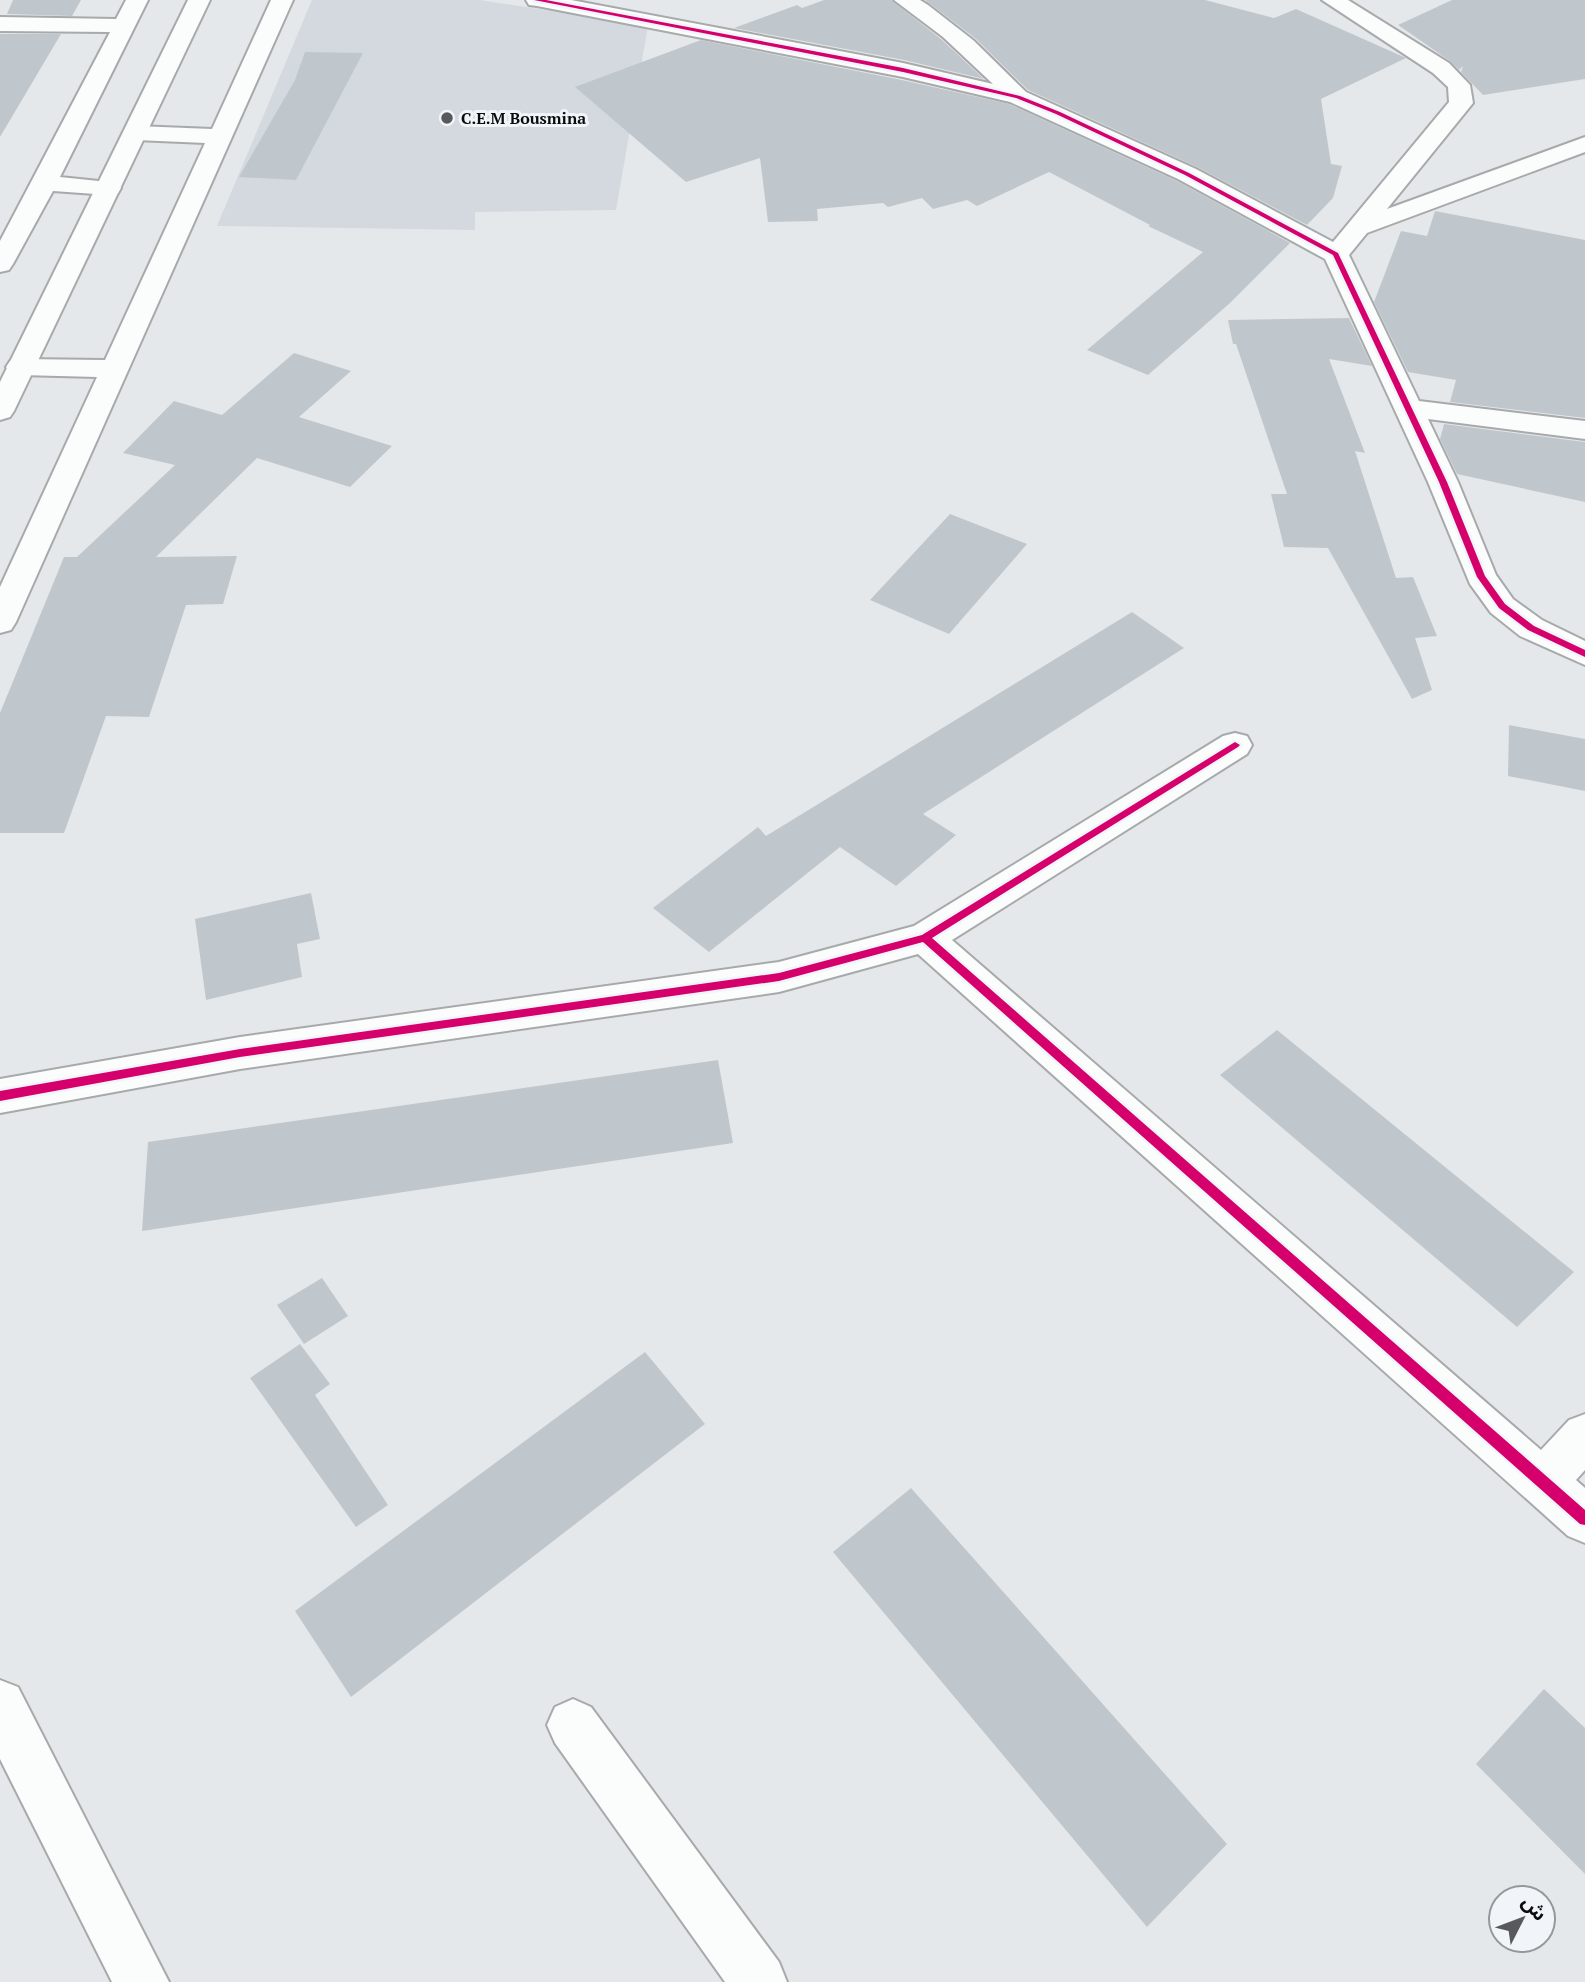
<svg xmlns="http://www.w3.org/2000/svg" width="1585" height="1982" viewBox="0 0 1585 1982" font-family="'PT Serif','Noto Sans Arabic',serif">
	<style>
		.built { fill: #d3d9df }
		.building { fill: #c0c7cc }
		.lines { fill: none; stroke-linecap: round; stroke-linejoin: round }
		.street-casing { stroke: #a7a9ab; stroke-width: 4 }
		.secondary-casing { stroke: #a7a9ab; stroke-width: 4 }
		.street { fill: #fbfcfc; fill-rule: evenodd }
		.secondary { fill: #fbfcfc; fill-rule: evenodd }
		.cycleway-casing { stroke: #f1f5f9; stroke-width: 5 }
		.cycleway { fill: #d6006c; fill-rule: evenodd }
		.poi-dot { fill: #57595a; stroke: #f1f5f9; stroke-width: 2.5 }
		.labels { text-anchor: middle; stroke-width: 6; stroke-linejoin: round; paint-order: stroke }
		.far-poi-label { font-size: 16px; font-weight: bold; fill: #0a0c0d; stroke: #f1f5f9; text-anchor: start }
	</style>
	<rect width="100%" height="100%" fill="#e5e8ea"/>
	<path class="built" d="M312,0H480L648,26L616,210L475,212V230L217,226Z"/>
	<path class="building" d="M13,0H81L72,16L7,14Z
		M824,0H891L941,39L984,79L904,60L734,28L797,5L802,8Z
		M925,0H1205L1274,18L1296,9L1406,58L1321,99L1331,164L1342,166L1333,198L1307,225L1197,167L1028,90L975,38Z
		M1452,0H1585V79L1483,95L1461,72L1463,66L1459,70L1450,61L1398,25Z
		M0,34H61L0,137Z
		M701,40L902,80L1009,104L1177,181L1290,243L1230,303L1148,375L1087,350L1203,252L1148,226L1150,225L1049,172L977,206L967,200L933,209L922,198L888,207L883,203L817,209L818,221L768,222L760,158L686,182L575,87Z
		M305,52L363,53L296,180L239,177L295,80Z
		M1435,211L1585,240V418L1450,402L1456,380L1408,372L1374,302L1401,231L1427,236Z
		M1349,318L1372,366L1329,359L1365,453L1355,451L1396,578L1413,577L1437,636L1415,638L1432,690L1412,699L1328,548L1284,547L1271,494H1287L1236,344H1233L1228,320Z
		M294,353L351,371L299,417L392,446L350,487L257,458L156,557L237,556L223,604L186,605L149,717L106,716L64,833H0V713L64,557H77L175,465L123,453L174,401L222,415Z
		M1444,424L1585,442V502L1457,474L1440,439Z
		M950,514L1027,544L949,634L870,600Z
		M1132,612L1184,648L923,814L956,835L896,886L840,847L709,952L653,908L758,827L766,836Z
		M1509,725L1585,739V791L1508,776Z
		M311,893L320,939L297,944L302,977L206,1000L195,919Z
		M1277,1030L1574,1272L1517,1327L1220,1075Z
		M718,1060L733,1143L142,1231L148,1142Z
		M322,1278L348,1316L304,1344L277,1305Z
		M300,1344L330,1384L315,1395L388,1505L356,1527L250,1378Z
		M645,1352L705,1424L351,1697L295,1611Z
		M911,1488L1227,1844L1147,1927L833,1552Z
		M1544,1689L1585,1728V1874L1476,1764Z"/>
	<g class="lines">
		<g class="street-casing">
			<path id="street" d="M126,0H148L60,177L118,183L121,188L118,193L109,195L53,191L13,264L9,270L0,272V241L110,32L0,31V17L116,19Z
				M271,0H293L16,622L11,630L0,633V587L97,377L20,375L10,373L6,367L10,361L20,359L105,360L205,143L136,140L128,138L124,133L128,128L136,126L212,129Z
				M526,0H571L903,63L993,84L943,37L894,0H920L928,5L973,40L1026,92L1196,169L1333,242L1449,102L1448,87L1433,73L1322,0H1348L1449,63L1470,85L1473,103L1387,209L1585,137V152L1367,233L1349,255L1419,401L1585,421V439L1428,419L1458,482L1496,575L1513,599L1542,620L1585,641V665L1520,636L1491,613L1470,584L1428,482L1325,259L1178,179L1010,102L903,77L537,6L529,5Z
				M1235,733L1247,736L1252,745L1247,754L952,940L1541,1450L1569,1420L1585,1414V1470L1576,1480L1585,1488V1543L1568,1536L918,954L779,992L240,1069L0,1113V1079L240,1037L779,962L914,926L1223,736Z
				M0,1680L18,1687L169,1982H112L0,1759Z
				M573,1699L591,1707L779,1962L787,1982H725L555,1743L547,1725L555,1707Z"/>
		</g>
		<g class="secondary-casing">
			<path id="secondary" d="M188,0H210L14,411L10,417L0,420V382Z"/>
		</g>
		<use href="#street" class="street"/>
		<use href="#secondary" class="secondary"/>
		<g class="cycleway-casing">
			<path id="cycleway" d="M534,0H546L903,68L1020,96L1060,112L1189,173L1338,253L1447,482L1485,576L1505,604L1534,626L1585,650V657L1528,630L1499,608L1477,577L1439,482L1333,255L1185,175L1056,114L1016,98L903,72Z
				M1235,742L1240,745L1238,747L932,938L1585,1510V1525L1580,1524L923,942L779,981L240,1057L0,1101V1091L240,1049L779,973L922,935Z"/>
		</g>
		<use href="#cycleway" class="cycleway"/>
	</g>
	<circle class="poi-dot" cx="447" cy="118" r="7"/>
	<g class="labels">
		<g class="far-poi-label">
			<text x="461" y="124">C.E.M Bousmina</text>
		</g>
	</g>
	<g transform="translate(1522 1919) rotate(48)"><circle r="33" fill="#f1f5f9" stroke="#95989b" stroke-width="2"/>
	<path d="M0-5L12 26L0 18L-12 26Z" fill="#57595a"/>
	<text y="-10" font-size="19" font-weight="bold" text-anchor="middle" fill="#0a0c0d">ش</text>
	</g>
</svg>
